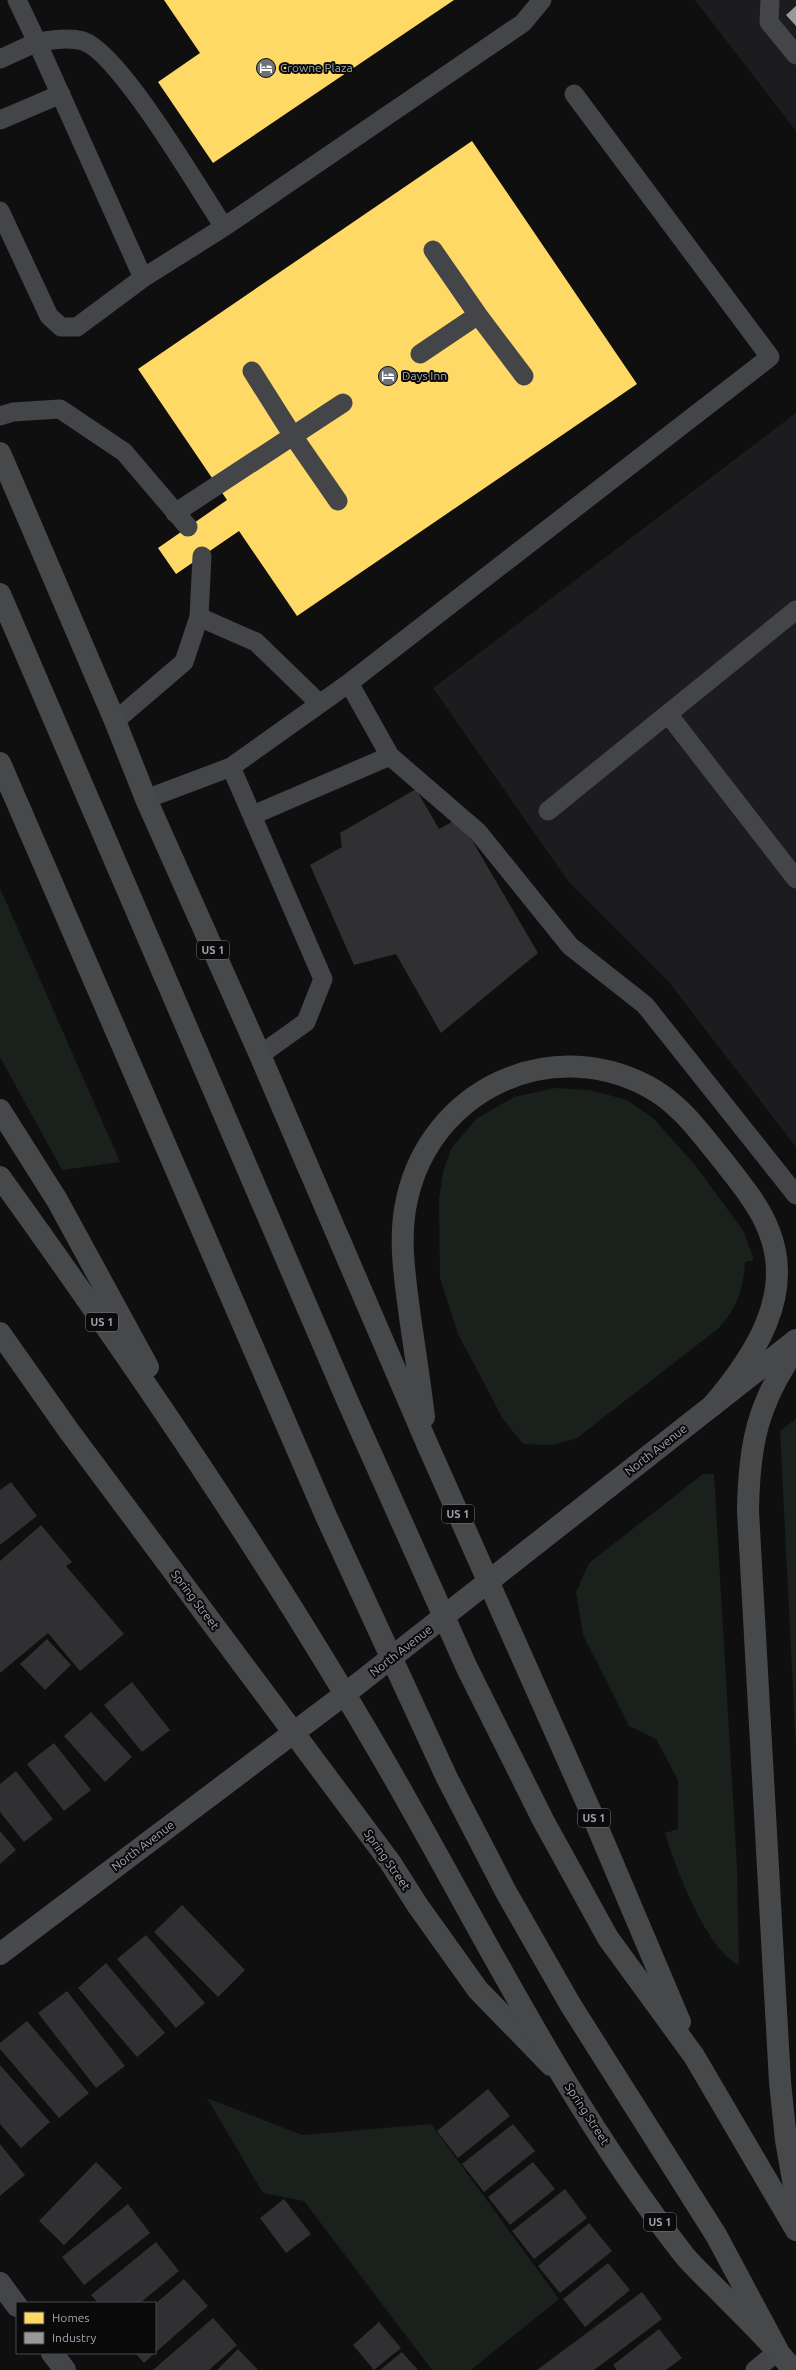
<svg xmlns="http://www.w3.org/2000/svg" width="796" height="2370" viewBox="0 0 796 2370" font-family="Ubuntu,sans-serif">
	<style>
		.built { fill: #1c1c1e }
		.green { fill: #1a201b }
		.homes { fill: #ffd966 }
		.industry { fill: #999 }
		.building { fill: #303032 }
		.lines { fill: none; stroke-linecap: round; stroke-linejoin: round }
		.lane { stroke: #444549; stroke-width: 19 }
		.street { stroke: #444549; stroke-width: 22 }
		.secondary { stroke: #48494d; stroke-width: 22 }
		.primary { stroke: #47484a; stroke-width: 22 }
		.highway { stroke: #47484a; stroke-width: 22 }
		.labels { text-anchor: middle; stroke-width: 4; stroke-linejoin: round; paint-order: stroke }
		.shield { fill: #0a0a0b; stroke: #74777e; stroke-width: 1 }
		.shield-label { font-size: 11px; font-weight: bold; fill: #a2a6b0 }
		.poi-label { font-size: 12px; fill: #a2a6b0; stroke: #0a0a0b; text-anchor: start }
		.street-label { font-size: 12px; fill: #a2a6b0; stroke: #0a0a0b }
	</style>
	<rect width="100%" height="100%" fill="#0f0f10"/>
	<path class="built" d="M695,0H796V131Z
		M796,413V1147L668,981L568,881L433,688Z"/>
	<path class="green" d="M0,888L120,1162L62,1170L0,1057Z
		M555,1088L590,1090L627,1100L653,1118L696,1166L744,1232L754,1260L745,1262C743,1290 738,1306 719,1328L577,1438L552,1445L523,1444L503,1419L458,1334L440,1278L439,1199L443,1172L451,1149L476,1119L514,1097Z
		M796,1419V1751L780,1431Z
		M703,1474H714L737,1867L739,1965C707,1951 675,1867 665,1833L678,1829V1780L656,1739L629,1726L583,1635L576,1592L589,1563Z
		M207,2098L302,2135L431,2124L559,2299L471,2370H432L304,2201L263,2193Z"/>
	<path class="homes" d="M164,0H454L213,163L158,82L200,53Z
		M472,141L637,384L297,616L239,531L176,574L158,548L227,500L138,369Z"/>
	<path class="industry" d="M796,6V26L786,15Z"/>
	<path class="building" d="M416,789L439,829L459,818L538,953L441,1033L396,954L354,965L310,865L342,847L340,833Z
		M11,1482L37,1516L0,1545V1490Z
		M41,1525L72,1562L66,1566L124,1634L80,1671L48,1633L0,1673V1561Z
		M47,1639L71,1665L45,1690L20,1664Z
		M132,1682L170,1730L142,1752L104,1705Z
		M91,1712L132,1757L105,1782L64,1736Z
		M54,1743L91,1790L64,1811L27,1764Z
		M16,1771L53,1819L24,1842L0,1812V1784Z
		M0,1831L16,1850L0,1864Z
		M182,1905L245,1970L218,1997L154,1932Z
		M146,1935L205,2003L176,2028L117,1959Z
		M106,1963L165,2033L137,2057L78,1988Z
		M67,1991L125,2066L96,2088L38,2013Z
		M27,2021L89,2093L59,2118L0,2049V2043Z
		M0,2065L50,2122L21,2148L0,2124Z
		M488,2089L510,2116L458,2158L437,2131Z
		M513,2124L535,2151L484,2192L462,2164Z
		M0,2144L25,2175L0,2196Z
		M96,2162L122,2188L64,2245L39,2221Z
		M533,2162L555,2189L510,2225L488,2197Z
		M565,2189L587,2218L534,2259L512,2231Z
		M284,2199L311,2234L286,2253L260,2218Z
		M128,2204L150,2233L84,2285L62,2257Z
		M589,2223L612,2251L560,2293L538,2266Z
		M156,2242L179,2271L140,2303H98L91,2295Z
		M608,2263L630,2290L585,2327L563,2299Z
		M184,2279L208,2306L155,2353V2304Z
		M642,2292L662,2319L594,2370H537Z
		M213,2318L237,2345L209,2370H153Z
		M379,2322L401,2348L374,2370L353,2345Z
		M659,2329L682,2358L666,2370H617L613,2365Z
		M238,2349L258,2370H217Z
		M402,2352L418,2370H380Z
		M135,2353H155L144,2363Z"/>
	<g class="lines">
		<path class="lane" d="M770,0L769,22L796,55
			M0,59L37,42L17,0
			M0,120L61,94
			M0,211L49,316L61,327H77L143,278L224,227L523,23L542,0
			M143,278L37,42C51,40 68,37 83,41C120,53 199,190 224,227
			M478,315L524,376
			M420,354L478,315L433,250
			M252,371L293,436L338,501
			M0,416L13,412L60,409L124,452L188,527
			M175,513L343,403
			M199,617L256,642L320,704
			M349,683L770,357L574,94
			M668,714L796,879
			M115,721L184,662L199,617L202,556
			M390,756L478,832L570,946L645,1005L796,1195
			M231,767L349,683L390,756L253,815
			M146,799L231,767L323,979L306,1022L260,1055
			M548,811L796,610
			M755,2370L778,2351"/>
		<path class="street" d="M0,2283L17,2306
			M52,2353L65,2370"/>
		<path class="secondary" d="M0,1954L345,1694L796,1340"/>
		<path class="primary" d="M0,1333L69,1431L390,1862L418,1906L478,1990L551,2065"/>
		<path class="highway" d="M0,453L115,721L146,799L260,1055L428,1446L594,1819L680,2022
			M0,594L348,1402L467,1668L543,1820L608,1938L694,2056L796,2230
			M0,763L326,1516L447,1778L506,1892L570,2004L716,2235L778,2351
			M0,1110L57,1200L148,1367
			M0,1177C136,1366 268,1560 385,1762C481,1928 565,2103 684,2255C693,2266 704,2276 714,2286C741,2314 770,2340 793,2370
			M796,1348C757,1404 749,1445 748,1511L780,2082L786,2140L796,2198
			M424,1417C420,1384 415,1351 410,1317C405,1278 398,1238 407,1199C431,1091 548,1034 647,1086C680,1103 701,1134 724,1162C741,1184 759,1205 769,1231C795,1296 753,1358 713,1405"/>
	</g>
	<defs>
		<g id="hotel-disc" transform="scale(1)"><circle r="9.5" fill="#6f7178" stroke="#0a0a0b"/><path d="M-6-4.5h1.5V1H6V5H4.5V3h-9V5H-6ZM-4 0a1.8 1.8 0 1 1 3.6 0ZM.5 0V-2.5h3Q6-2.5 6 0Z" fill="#fff"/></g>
	</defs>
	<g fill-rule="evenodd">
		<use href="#hotel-disc" x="266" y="68"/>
		<use href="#hotel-disc" x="388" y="376"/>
	</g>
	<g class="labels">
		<g class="shield">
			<rect x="197" y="941" width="32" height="18" rx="3"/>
			<rect x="86" y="1313" width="32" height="18" rx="3"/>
			<rect x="442" y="1505" width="32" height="18" rx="3"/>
			<rect x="578" y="1809" width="32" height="18" rx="3"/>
			<rect x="644" y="2213" width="32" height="18" rx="3"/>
		</g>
		<g class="shield-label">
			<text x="213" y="954">US 1</text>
			<text x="102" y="1326">US 1</text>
			<text x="458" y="1518">US 1</text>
			<text x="594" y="1822">US 1</text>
			<text x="660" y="2226">US 1</text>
		</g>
		<g class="poi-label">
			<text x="280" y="72">Crowne Plaza</text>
			<text x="402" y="380">Days Inn</text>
		</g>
		<g class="street-label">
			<text transform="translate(656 1450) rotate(-38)" y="4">North Avenue</text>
			<text transform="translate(195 1600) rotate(53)" y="4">Spring Street</text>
			<text transform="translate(401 1651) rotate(-38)" y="4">North Avenue</text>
			<text transform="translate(143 1846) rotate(-37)" y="4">North Avenue</text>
			<text transform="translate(387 1860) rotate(55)" y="4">Spring Street</text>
			<text transform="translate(587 2114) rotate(57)" y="4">Spring Street</text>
		</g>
	</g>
	<rect x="16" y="2302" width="140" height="52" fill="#0a0a0b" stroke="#47484d"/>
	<rect x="24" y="2312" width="20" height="12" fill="#ffd966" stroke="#47484d"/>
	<text x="52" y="2322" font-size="12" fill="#a2a6b0">Homes</text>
	<rect x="24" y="2332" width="20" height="12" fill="#999999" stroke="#47484d"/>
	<text x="52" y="2342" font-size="12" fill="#a2a6b0">Industry</text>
</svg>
